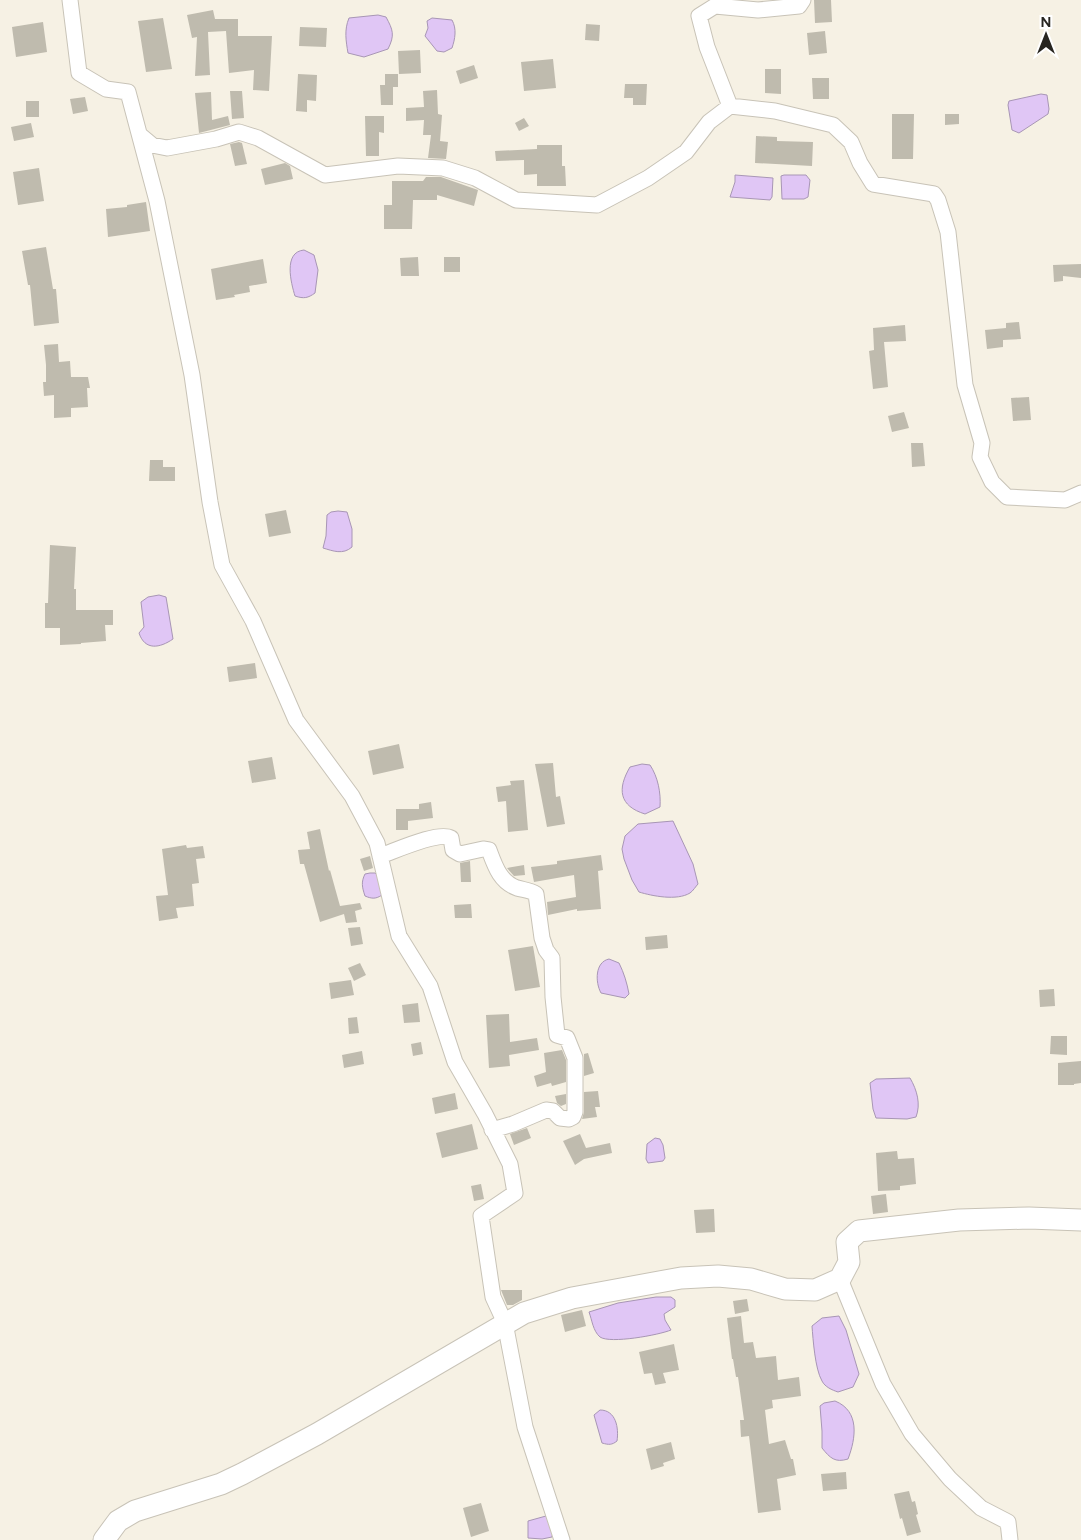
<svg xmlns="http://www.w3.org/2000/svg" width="1081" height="1540" viewBox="0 0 1081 1540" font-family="Figtree,sans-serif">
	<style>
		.water { fill: #e0c6f5; stroke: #a896b5 }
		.building { fill: #bfbbae }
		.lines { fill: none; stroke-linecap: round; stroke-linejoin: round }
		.street-casing { stroke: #c8c3b7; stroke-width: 17 }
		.secondary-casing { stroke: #c8c3b7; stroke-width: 23 }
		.street { stroke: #fff; stroke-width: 15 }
		.secondary { stroke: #fff; stroke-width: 21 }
	</style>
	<rect width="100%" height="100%" fill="#f6f1e4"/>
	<path class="water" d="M378,15L386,17C393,30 395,35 388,49L364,57L348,53C346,41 344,30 349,18Z
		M432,18L452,20C457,29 455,39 452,48L444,52L437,51L425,36L428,28L427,21Z
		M1041,94L1047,95L1049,109L1048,114L1019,133L1012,130L1008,105L1009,101Z
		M735,175L773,178L772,197L770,200L730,197L735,182Z
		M784,175H806L810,180L808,197L804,199H782L781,176Z
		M304,250L314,255L318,270L315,293C308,298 304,299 295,296C291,283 283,252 304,250Z
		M338,511L347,512L352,529V547C343,555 333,551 323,548L326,536L327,515L331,512Z
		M159,595L166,597L173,639C160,648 145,651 139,633L144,627L141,602L148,597Z
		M642,764L650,765C658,777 661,793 660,807L645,814C619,806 617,789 630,767Z
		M673,821L693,864L698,884C696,886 693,891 690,893C677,901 652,896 639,892L632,880L624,859L622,849L625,836L638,824Z
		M370,873H375L381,879L382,895C376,899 372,899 365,896C362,887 361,882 365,874Z
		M609,959L619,963C624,973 627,983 629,994L625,998L601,993C595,982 595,962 609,959Z
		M910,1078C917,1090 921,1104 916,1117L907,1119L876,1118L873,1109L870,1083L876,1079Z
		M655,1138L660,1139L663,1145L665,1158L663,1161L648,1163L646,1159L647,1144Z
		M656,1297H671L675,1300V1307L664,1314L665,1320L671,1330C659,1335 610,1344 600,1337C593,1331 592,1320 589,1312L618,1303Z
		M839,1316L846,1330L859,1374L853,1387L838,1392C832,1390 825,1387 822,1381C815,1369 813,1339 812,1326L822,1318Z
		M835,1401C860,1411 856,1438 848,1459C835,1463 830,1458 822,1448V1431L820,1406L824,1403Z
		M600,1410C616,1410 619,1428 617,1441C612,1445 609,1445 602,1443L594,1415Z
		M546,1516L553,1531L552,1537L542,1539L528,1538V1521Z"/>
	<path class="building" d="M814,0H831L832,22L815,23Z
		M213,10L215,19H238V36H272L269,91L253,90L254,70L229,73L226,31L208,32L210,75L195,76L197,37L192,38L187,15Z
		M163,18L172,69L146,72L138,21Z
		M43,22L47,52L16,57L12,27Z
		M586,24L600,25L599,41L585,40Z
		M300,27L327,28L326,47L299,46Z
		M825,31L827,53L809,55L807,33Z
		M420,50L421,73L399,74L398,51Z
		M553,59L556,88L524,91L521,62Z
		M474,65L478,78L460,84L456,71Z
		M765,69H781V94L765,93Z
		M298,74L317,75L316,101L307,100V112L296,111Z
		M385,74H398V87H393V105H381L380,85H385Z
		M812,78H829V99H813Z
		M625,84H647L646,105H633V98H624Z
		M437,90L438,114L442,115L440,141L448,142L446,159L428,158L431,135H423L424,120L406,121V108L424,107L423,91Z
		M230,91H242L244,118L232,119Z
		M211,92L212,120L228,116L230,125L199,133L195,93Z
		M85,97L88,111L73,114L70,99Z
		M26,101H39V117H26Z
		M892,114H914L913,159H892Z
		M945,114H959V124L945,125Z
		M365,116H384V133L379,132V156H366Z
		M524,118L529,126L519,131L515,123Z
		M31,123L34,137L14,141L11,127Z
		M756,136L777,137V141L813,142L812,166L755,163Z
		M239,142L242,143L247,164L235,166L230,144Z
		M537,145H562V166H565L566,186H537V174L524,175V160L496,161L495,151L537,149Z
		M285,163L290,166L293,179L265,185L261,169Z
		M39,168L44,201L18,205L13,172Z
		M426,177H441L478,190L474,206L437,195V200H413L412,229H384V205H392V181H423Z
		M146,202L150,231L108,237L106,209L127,207V205Z
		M46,247L53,289H56L59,323L34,326L30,285H28L22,251Z
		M418,257L419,276H401L400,258Z
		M444,257H460V272H444Z
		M263,259L267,283L249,286L250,292L234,295L235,297L216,300L211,269Z
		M1081,264V278L1063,276V281L1054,282L1053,265Z
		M1019,322L1021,339L1003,340V347L987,349L985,330L1006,328V323Z
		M905,325L906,341L884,342L888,387L873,389L869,351L874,350L873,328Z
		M58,344L59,362L70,361L71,377H88L90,388H87L88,407L71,408V417L54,418V395L44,396L43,382H46V365L44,345Z
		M1029,397L1031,420L1013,421L1011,398Z
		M904,412L909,428L892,432L888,416Z
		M911,443H923L925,466L912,467Z
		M150,460H163V467H175V481H149Z
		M286,510L291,533L269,537L265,514Z
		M50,545L76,547L74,589H76V610H113V625H105L106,641L81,643V644L60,645V628H45V603H48Z
		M255,663L257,678L229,682L227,667Z
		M399,744L404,768L373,775L368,751Z
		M272,757L276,779L252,783L248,761Z
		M553,763L556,797L560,796L565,824L547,827L535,764Z
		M524,780L528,830L508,832L506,801L498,802L496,787L511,785L510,781Z
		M431,802L433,818L408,821V830H396V809H419V804Z
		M320,829L329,871L330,870L340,906L360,903L362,909L355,911L357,922L346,923L344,914L320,922L304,864H300L298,850L310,849L307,832Z
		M186,845L187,848L203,846L205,858L196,859L199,883L192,884L194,906L176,908L178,918L159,921L156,896L168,895L162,849Z
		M601,855L603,870L598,871L601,909L577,911V909L548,915L547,902L576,897L574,875L534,882L531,867L557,864V861Z
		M370,856L373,868L364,871L360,859Z
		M470,861L471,882H461L460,863Z
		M524,865L525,875L514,876L507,868Z
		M471,904L472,918H455L454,905Z
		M360,927L363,944L351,946L348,928Z
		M667,935L668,948L646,950L645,937Z
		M533,946L540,987L515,991L508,950Z
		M360,963L366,975L354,981L348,968Z
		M351,980L354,995L331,999L329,983Z
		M1054,989L1055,1006L1040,1007L1039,990Z
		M418,1003L420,1022L404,1023L402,1005Z
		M509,1014L510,1042L537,1038L539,1050L509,1055L510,1066L489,1068L486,1015Z
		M357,1017L359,1033L349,1034L348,1018Z
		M1051,1036H1067V1055L1050,1054Z
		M421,1042L423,1054L413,1056L411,1044Z
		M562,1050L566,1060V1082L552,1086L551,1083L537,1087L534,1076L546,1072L544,1053Z
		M362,1051L364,1064L344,1068L342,1055Z
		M588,1053L594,1073L584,1076V1054Z
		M1081,1061V1083L1074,1084V1085H1058V1063Z
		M598,1091L600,1107H595L597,1117L582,1119L584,1112V1092Z
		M455,1093L458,1109L435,1114L432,1098Z
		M566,1094V1104L561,1106L557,1103L555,1096Z
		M472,1124L478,1149L442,1158L436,1133Z
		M527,1128L531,1138L514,1145L510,1134Z
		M580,1134L586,1148L610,1143L612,1153L584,1159L575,1165L563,1141Z
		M897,1151L898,1159L914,1158L916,1184L900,1186V1190L878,1191L876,1153Z
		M481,1184L484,1199L474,1201L471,1186Z
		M886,1194L888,1212L873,1214L871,1196Z
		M714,1209L715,1232L696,1233L694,1210Z
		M501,1290H522V1300L513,1305H507Z
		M747,1299L749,1311L735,1314L733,1301Z
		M582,1310L586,1326L565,1332L561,1315Z
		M741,1316L744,1343L753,1342L756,1358L776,1356L778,1380L799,1377L801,1396L772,1400L773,1408L765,1410L769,1444L785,1440L791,1459H793L796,1475L777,1479L781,1510L758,1513L749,1436L741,1437L740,1420H744L738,1377H736L733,1359H732L727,1318Z
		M674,1344L679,1370L663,1373L666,1383L655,1385L652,1373L644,1374L639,1352Z
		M671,1442L675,1459L663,1463L664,1466L651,1470L646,1449Z
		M846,1472L847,1489L823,1491L821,1474Z
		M909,1491L912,1502L915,1501L918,1514L916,1515L921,1532L907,1536L902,1518L900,1519L894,1494Z
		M481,1503L489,1531L471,1537L463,1508Z"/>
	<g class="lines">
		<g class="street-casing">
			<path id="street" d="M70,0L79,73L106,89L128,92L157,201L192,375L210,502L222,565L253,621L296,720L352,796L377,843L399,936L430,986L455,1062L485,1114L510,1164L515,1193L481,1216L493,1297L505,1323L525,1427L562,1540
				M803,0L799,6L758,10L715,6L699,16L707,47L730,106L775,111L833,125L851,142L860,163L873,184L934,194L938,200L948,232L965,385L982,443L980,457L992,482L1007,497L1065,500L1081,493
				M140,135L152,145L167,148L216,139L239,132L258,138L325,175L398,166L443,168L475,178L516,200L597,205L648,178L686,152L709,122L730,106
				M380,856C395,851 438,831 451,838L453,850L460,854L483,849L489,850C495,866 500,882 517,888C524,890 530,890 536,894L542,938L546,950L552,958L553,997L557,1035L567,1038L575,1058V1112L573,1117L569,1119L560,1118L553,1111L546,1110L513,1124L492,1130
				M840,1279L883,1384L912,1434L950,1479L981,1508L1008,1522L1010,1540"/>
		</g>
		<g class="secondary-casing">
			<path id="secondary" d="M104,1540L118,1521L135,1511L221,1484L242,1474L317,1434L524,1313L572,1298L681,1278L718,1276L751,1279L785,1289L815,1290L840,1279L849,1262L847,1242L859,1231L959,1220L1029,1218L1081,1220"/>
		</g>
		<use href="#street" class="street"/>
		<use href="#secondary" class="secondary"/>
	</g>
	<g transform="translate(1046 35)" stroke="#ffffff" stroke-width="4" paint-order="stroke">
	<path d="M0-4L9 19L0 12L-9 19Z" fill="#272520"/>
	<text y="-8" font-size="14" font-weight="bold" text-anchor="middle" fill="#272520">N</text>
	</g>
</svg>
